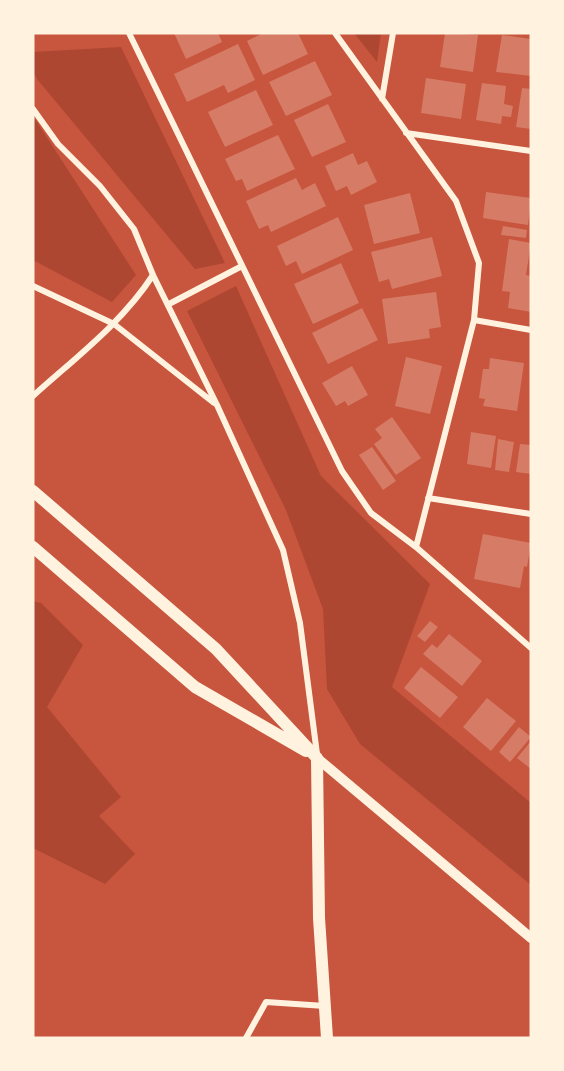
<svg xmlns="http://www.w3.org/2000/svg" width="564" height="1071" viewBox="0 0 564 1071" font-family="Commissioner,sans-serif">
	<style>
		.green { fill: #ae4732 }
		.building { fill: #d67c66 }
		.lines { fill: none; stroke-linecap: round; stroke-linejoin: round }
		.minor { stroke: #fff3e0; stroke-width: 6 }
		.tertiary { stroke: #fff3e0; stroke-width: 10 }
		.secondary { stroke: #fff3e0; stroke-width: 12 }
	</style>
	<rect width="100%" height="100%" fill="#c8553d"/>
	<path class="green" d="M354,33H381L377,62Z
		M121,47L225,263L195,269L37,79L33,71V52Z
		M33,116L136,275L112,302L33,260Z
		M236,286L321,476L430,584L392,687L531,803V885L360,744L327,689L323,609L286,510L187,311Z
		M33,601L41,603L83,645L47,707L121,797L99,816L135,854L105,884L33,848Z"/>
	<path class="building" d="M174,33H218L222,42L186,59Z
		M263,33H298L308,54L263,75L247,41Z
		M445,33L478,35L473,72L440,67Z
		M502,35L531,39V76L496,72Z
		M238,44L255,80L228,93L224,85L187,102L174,74Z
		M315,61L332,95L286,116L269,82Z
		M426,78L466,84L461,119L421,113Z
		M482,83L506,86L504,104L513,106L511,117L502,116L501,124L476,120Z
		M522,88L531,89V129L516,127Z
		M256,90L273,125L225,147L208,112Z
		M328,104L346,142L312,157L294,120Z
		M278,135L295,169L247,191L242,179L236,181L225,159Z
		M353,153L358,165L367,161L377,182L351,195L347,186L336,191L325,166Z
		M296,178L302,190L315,183L326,206L271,232L268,225L259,229L246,201Z
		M486,192L531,198L528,225L483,218Z
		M410,193L420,233L374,244L364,205Z
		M338,217L353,250L302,274L296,261L286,266L277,246Z
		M503,226L527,230L526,238L501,235Z
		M432,237L442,276L392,289L389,279L379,282L371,252Z
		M509,239L531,243L526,275L531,276V312L508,308L510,292L502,291Z
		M341,263L359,303L313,324L294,284Z
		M436,292L441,327L429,329L430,338L388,344L382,299Z
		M362,308L378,340L328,364L312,333Z
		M406,357L442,366L430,414L395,406Z
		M490,358L524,363L517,411L483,406L485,399L479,398L483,369H489Z
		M352,366L368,395L348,406L345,401L336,406L322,383Z
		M392,417L421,458L396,475L374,444L382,438L375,429Z
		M471,432L496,436L491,468L467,464Z
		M498,439L514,442L509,472L495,470Z
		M520,444L531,445V474L516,472Z
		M372,447L396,481L383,490L359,455Z
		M483,534L531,543L527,567L524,566L520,588L474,579Z
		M430,621L438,627L425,642L417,636Z
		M449,634L482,661L462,686L423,654L432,644L437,648Z
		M421,667L458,697L440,718L404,688Z
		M487,698L516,721L491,751L463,727Z
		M519,727L531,737L510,762L499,752Z
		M531,741V769L517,758Z"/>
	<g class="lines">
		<path class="minor" d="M129,33L342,471L371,513L416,547L531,648
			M335,33L456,201L479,263L474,320L416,547
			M382,99L393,33
			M33,109L58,144L100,186L134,229L153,275L217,405L283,550L300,623L317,754
			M406,133L531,151
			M33,286L114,324L214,403
			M169,304L242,266
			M474,320L531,330
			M33,396C75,358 122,323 153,275
			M428,498L531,514
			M246,1038L266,1002L325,1006"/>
		<path class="tertiary" d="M317,758L531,938"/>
		<path class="secondary" d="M33,491L216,649L317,758L319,918L327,1038
			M33,547L195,687L306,751"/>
	</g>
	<rect width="564" height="1071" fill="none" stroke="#fff3e0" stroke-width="69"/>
</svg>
